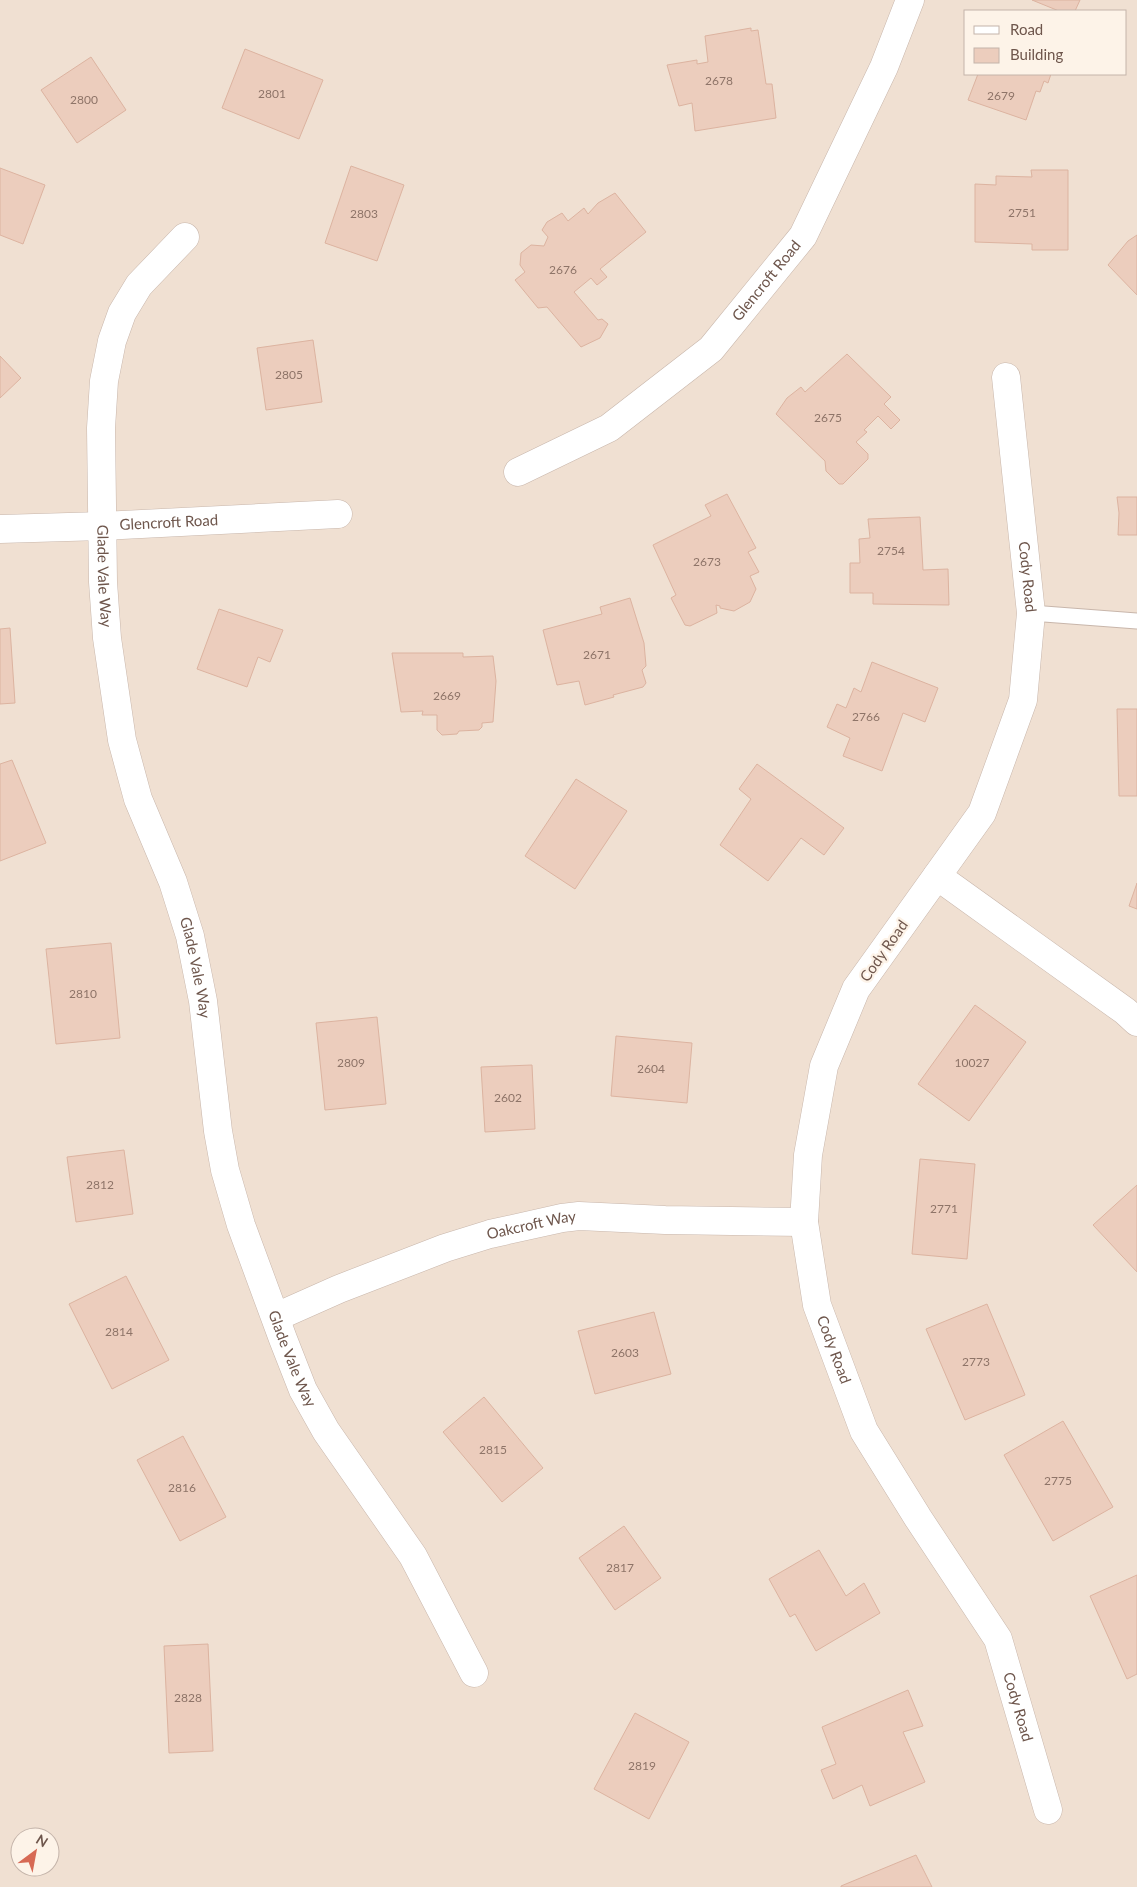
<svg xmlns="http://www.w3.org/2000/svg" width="1137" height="1887" viewBox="0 0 1137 1887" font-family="Lato,sans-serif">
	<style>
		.residential { fill: #f0e0d2; fill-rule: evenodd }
		.building { fill: #eccdbd; stroke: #dcb3a0 }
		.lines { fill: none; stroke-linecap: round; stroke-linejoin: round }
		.lane-casing { stroke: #c8b6ab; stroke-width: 17 }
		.street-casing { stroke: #c8b6ab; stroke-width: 29 }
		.lane { stroke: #fff; stroke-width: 15 }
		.street { stroke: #fff; stroke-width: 28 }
		.labels { text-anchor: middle; stroke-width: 4.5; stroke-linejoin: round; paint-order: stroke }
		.number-label { font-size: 12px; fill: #8e7468 }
		.street-label { font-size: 15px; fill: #6e564c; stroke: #fdf3e8 }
	</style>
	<rect width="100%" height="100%" fill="#f9efe3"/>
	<path class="residential" d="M0,0H1137V1887H0ZM966,11H1126V74H966ZM20,1837H50V1867H20Z"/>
	<path class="building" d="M1032,0H1080L1075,11H1059Z
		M751,28V31L758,30L766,84H772L776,118L695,131L692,103L679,106L667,65L697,60V64L708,62L705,36Z
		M245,49L323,80L299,139L222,108Z
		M91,57L126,110L77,143L41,90Z
		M978,74H1051L1048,83L1044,81L1040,92L1036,91L1026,120L968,100Z
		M351,166L404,185L377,261L325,243Z
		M0,168L45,185L23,244L0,235Z
		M1031,170H1068V250H1032V244L975,242V184L996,185V176L1032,177Z
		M615,193L646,232L600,269L607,277L597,285L591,278L574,292L598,320L602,319L608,324L600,338L581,347L547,307L538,308L515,280L525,272L520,265L521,253L531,245L544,246L548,237L542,230L547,222L562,213L568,221L584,208L588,214L598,203Z
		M1137,235V295L1108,265L1128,241Z
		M313,340L322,402L266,410L257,348Z
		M847,354L891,397L884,404L900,420L891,429L878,416L864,430L867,432L856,442L868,454V459L843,484H839L826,471L825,461L776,414L787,398L801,387L805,392Z
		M0,356L21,378L0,398Z
		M727,494L756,548L748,552L759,572L750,576L756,589L750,602L734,611L720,608V606L716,605L717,613L690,626L685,625L671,598L676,595L653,545L711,516L705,505Z
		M1117,497H1137V535H1118L1119,513Z
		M920,517L923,570L948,569L949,605L873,604V593H850V563H860L859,539L870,538L868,519Z
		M630,598L644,643L646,666L642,670L646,683L643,687L613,695L614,697L585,705L579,681L557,685L543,630L602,614L600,607Z
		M219,609L283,630L270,662L258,657L247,687L197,669Z
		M10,628L15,703L0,704V629Z
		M392,653H463V657L493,656L496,681L493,722L482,723V727L479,730L459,731L457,734L442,735L437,730V715H422L423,711L401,712Z
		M872,662L938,688L925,722L903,713L882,771L843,756L850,738L827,727L837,704L846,708L854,688L861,692Z
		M1117,709H1137V796H1119Z
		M12,760L46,843L0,861V764Z
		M757,764L844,828L824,855L801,838L768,881L720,845L751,799L739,789Z
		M576,779L627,811L575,889L525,856Z
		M1137,883V909L1129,906Z
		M111,943L120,1038L56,1044L46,949Z
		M975,1005L1026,1042L969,1121L918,1084Z
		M377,1017L386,1104L325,1110L316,1023Z
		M616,1036L692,1043L687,1103L611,1096Z
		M532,1065L535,1129L485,1132L481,1067Z
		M124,1150L133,1214L76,1222L67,1157Z
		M920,1159L975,1164L967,1259L912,1254Z
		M1137,1185V1272L1093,1225Z
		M126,1276L169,1360L112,1389L69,1304Z
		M987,1304L1025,1395L965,1420L926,1329Z
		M654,1312L671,1374L595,1394L578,1331Z
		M484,1397L543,1468L502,1502L443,1432Z
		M1063,1421L1113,1507L1053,1541L1004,1455Z
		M183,1436L226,1517L180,1541L137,1460Z
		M624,1526L661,1578L615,1610L579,1558Z
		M819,1550L846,1596L864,1583L880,1613L816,1651L795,1614L790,1617L769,1579Z
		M1137,1575V1674L1127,1679L1090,1596Z
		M208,1644L213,1751L169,1753L164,1646Z
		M908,1690L923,1726L903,1732L925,1782L870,1806L862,1785L833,1799L821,1770L836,1764L822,1727Z
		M635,1713L689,1742L649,1819L594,1789Z
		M916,1855L932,1887H841V1886Z"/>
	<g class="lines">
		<g class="lane-casing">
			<path id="lane" d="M1031,613L1137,621"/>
		</g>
		<g class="street-casing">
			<g id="street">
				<path id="s1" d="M185,237L139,285L122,313L112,341L104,381L101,428L103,582L107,638L122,740L138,799L173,882L190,936L203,1001L218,1131L225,1170L241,1225L283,1339L303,1390L326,1431L413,1556L474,1673"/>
				<path id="s2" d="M1006,377L1031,613L1023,700L982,813L856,989L824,1066L808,1155L804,1222L817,1305L864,1431L918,1518L998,1639L1048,1810"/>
				<path id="s3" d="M518,472L609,428L711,349L803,236L884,67L910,0"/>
				<path id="s4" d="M0,529L102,526L338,514"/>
				<path d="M937,876L1125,1011L1137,1022"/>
				<path id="s5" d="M276,1317L339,1289L445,1248L490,1234L562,1218L579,1216L665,1220L804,1222"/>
			</g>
		</g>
		<use href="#lane" class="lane"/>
		<use href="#street" class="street"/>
	</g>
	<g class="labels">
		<g class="number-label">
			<text x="719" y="85">2678</text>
			<text x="272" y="98">2801</text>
			<text x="1001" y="100">2679</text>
			<text x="84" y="104">2800</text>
			<text x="1022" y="217">2751</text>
			<text x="364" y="218">2803</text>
			<text x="563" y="274">2676</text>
			<text x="289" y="379">2805</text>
			<text x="828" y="422">2675</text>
			<text x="891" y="555">2754</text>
			<text x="707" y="566">2673</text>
			<text x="597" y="659">2671</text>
			<text x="447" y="700">2669</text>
			<text x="866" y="721">2766</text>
			<text x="83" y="998">2810</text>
			<text x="351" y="1067">2809</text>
			<text x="972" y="1067">10027</text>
			<text x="651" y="1073">2604</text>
			<text x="508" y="1102">2602</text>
			<text x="100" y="1189">2812</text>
			<text x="944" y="1213">2771</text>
			<text x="119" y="1336">2814</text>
			<text x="625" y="1357">2603</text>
			<text x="976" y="1366">2773</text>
			<text x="493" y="1454">2815</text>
			<text x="1058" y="1485">2775</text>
			<text x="182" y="1492">2816</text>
			<text x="620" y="1572">2817</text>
			<text x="188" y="1702">2828</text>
			<text x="642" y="1770">2819</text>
		</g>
		<g class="street-label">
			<text dy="5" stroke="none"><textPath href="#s3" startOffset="318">Glencroft Road</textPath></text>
			<text dy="5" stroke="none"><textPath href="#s4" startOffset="169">Glencroft Road</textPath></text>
			<text dy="5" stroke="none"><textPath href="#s1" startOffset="365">Glade Vale Way</textPath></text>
			<text dy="5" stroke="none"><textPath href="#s2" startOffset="201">Cody Road</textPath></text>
			<text transform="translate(884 951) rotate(-55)" y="5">Cody Road</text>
			<text dy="5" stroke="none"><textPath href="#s1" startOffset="770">Glade Vale Way</textPath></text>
			<text dy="5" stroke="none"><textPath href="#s5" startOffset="272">Oakcroft Way</textPath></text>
			<text dy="5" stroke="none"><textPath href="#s2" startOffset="1034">Cody Road</textPath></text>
			<text dy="5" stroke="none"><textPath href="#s1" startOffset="1175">Glade Vale Way</textPath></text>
			<text dy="5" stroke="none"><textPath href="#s2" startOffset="1439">Cody Road</textPath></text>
		</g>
	</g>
	<rect x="964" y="10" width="162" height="65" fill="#fdf3e8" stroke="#c4b4aa"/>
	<rect x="974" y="26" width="25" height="8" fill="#ffffff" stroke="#c4b4aa"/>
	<text x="1010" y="35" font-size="15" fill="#6e564c">Road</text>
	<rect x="974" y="48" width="25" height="15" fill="#eccdbd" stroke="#c4b4aa"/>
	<text x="1010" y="60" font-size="15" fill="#6e564c">Building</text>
	<g transform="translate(35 1852) rotate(32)"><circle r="24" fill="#fdf3e8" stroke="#c4b4aa"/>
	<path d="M0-4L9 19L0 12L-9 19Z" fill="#d76954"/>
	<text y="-8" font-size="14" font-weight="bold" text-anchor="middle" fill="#6e564c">N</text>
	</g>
</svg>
